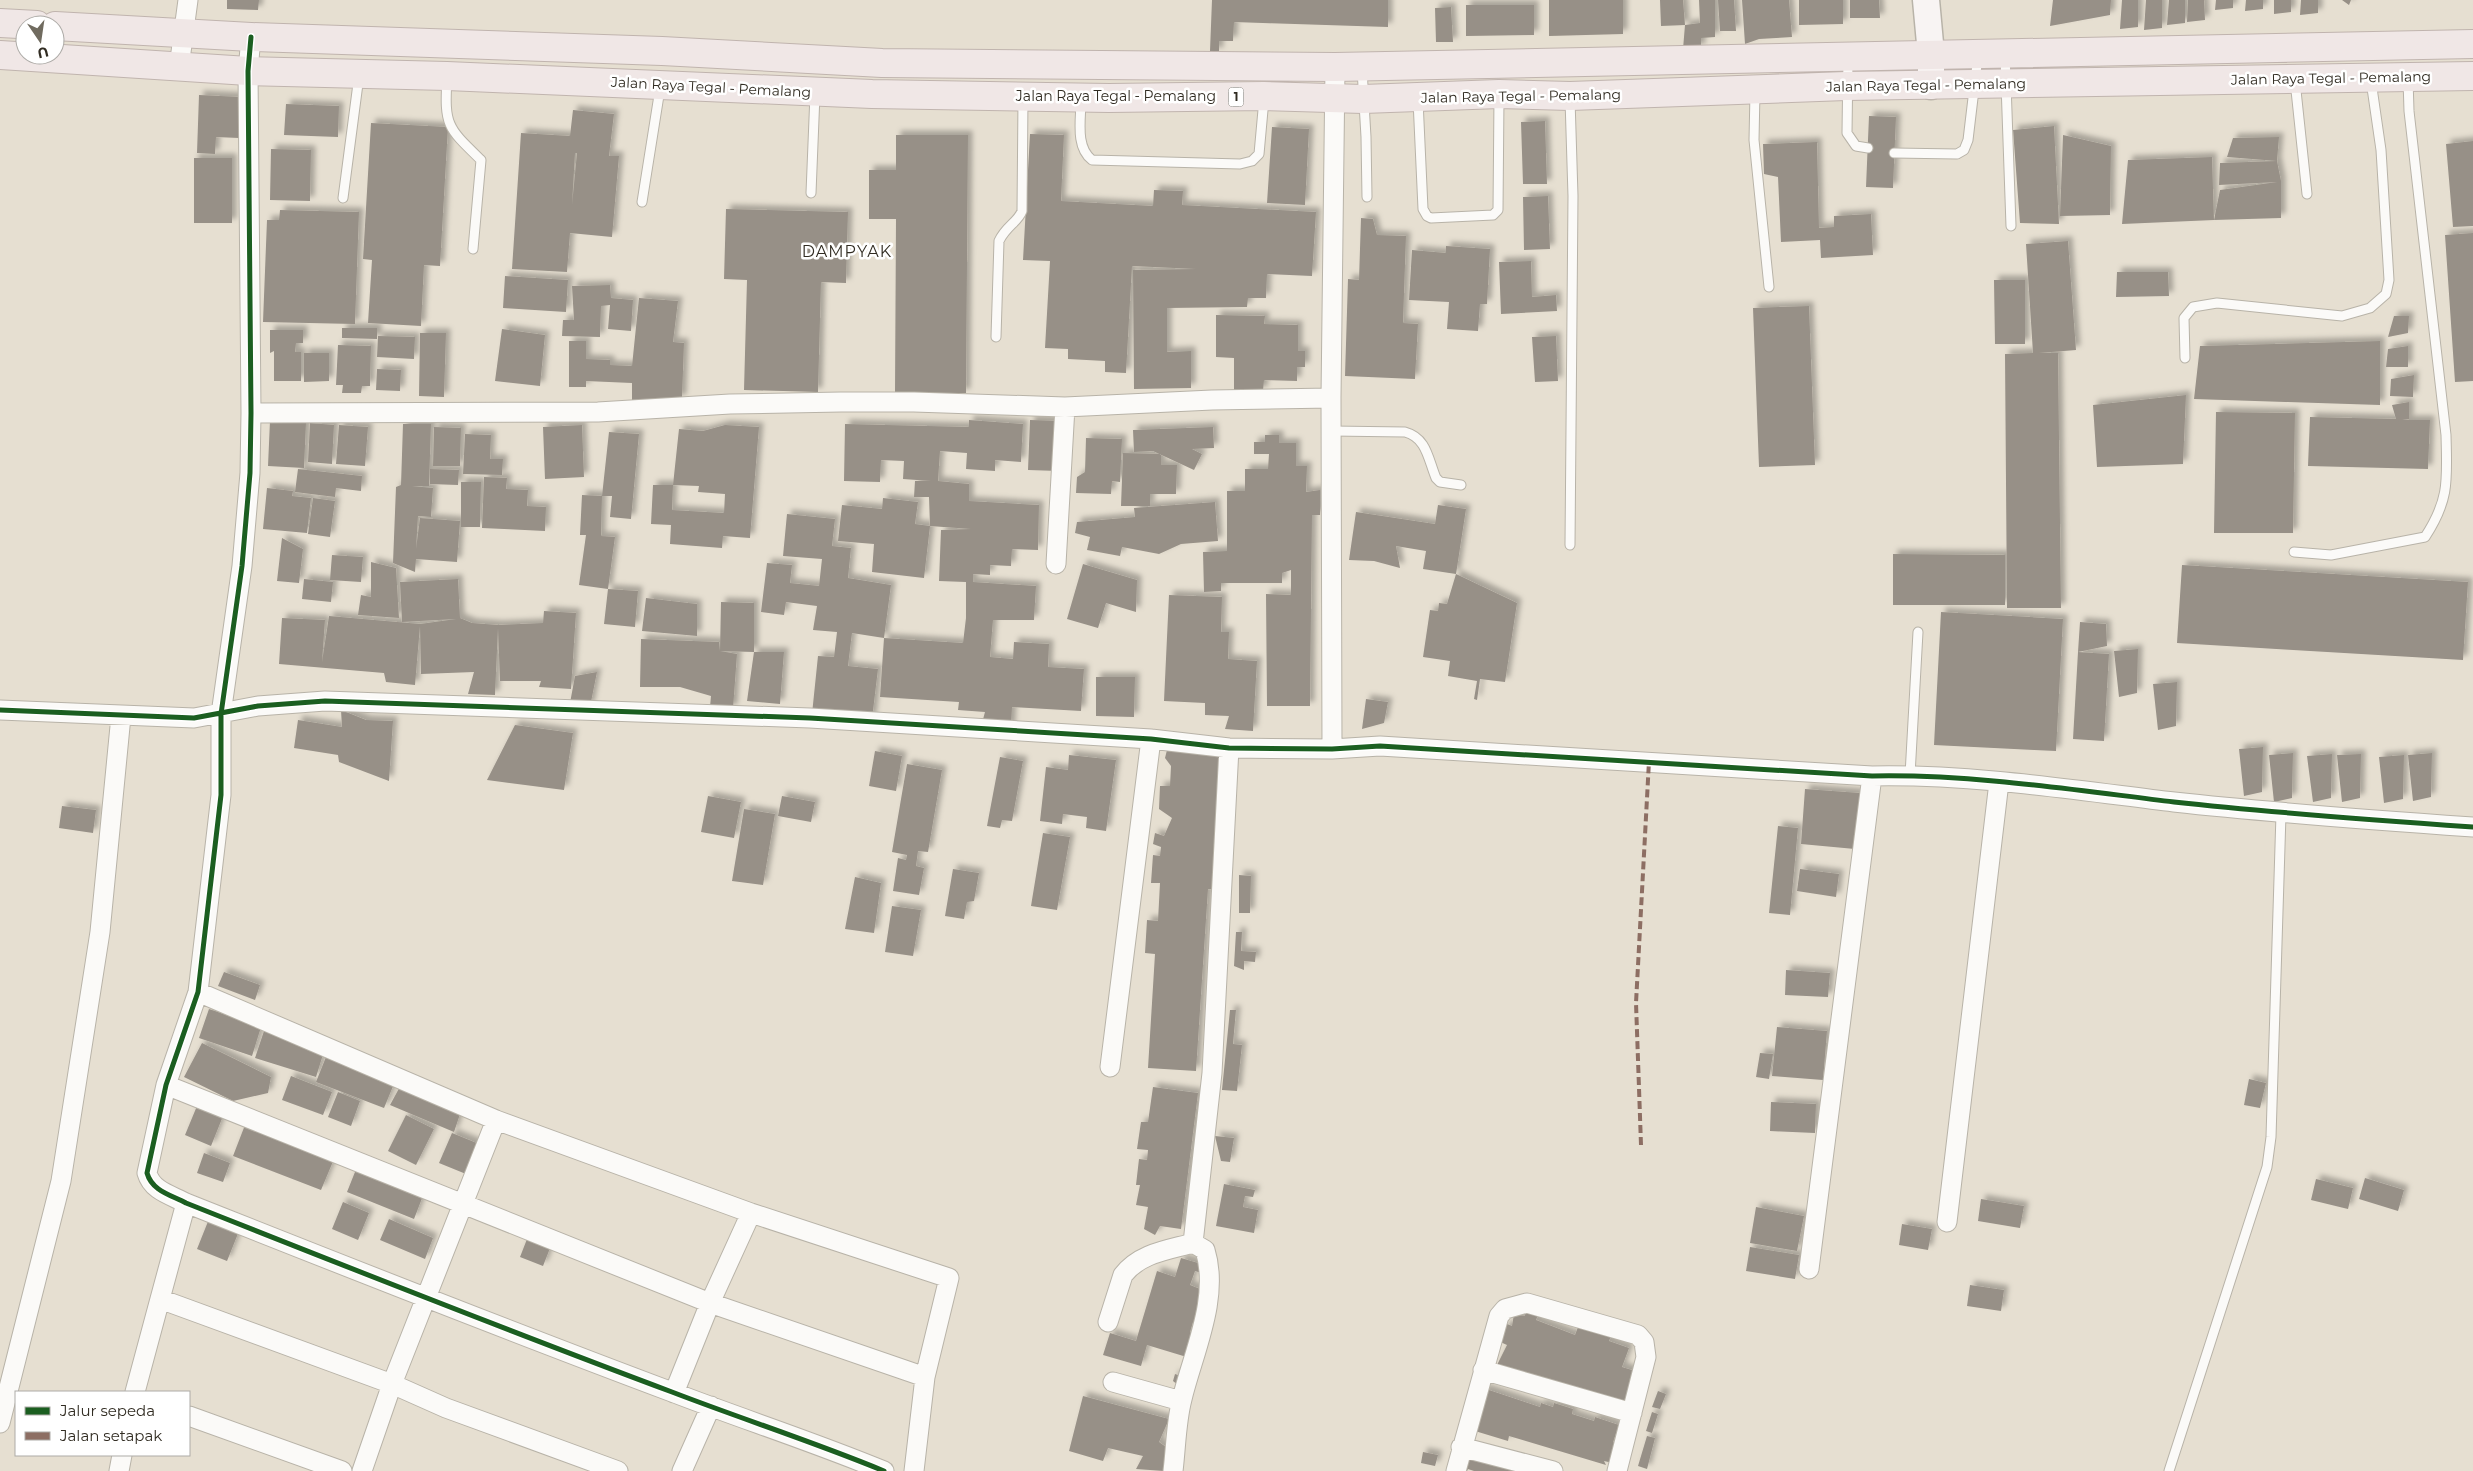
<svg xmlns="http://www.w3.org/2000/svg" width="2473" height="1471" viewBox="0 0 2473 1471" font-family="Montserrat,sans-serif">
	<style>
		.building { fill: #979087; fill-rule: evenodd; filter: url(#shadow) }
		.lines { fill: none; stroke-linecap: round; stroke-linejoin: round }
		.lane-casing { stroke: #b8b3a8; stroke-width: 11 }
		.street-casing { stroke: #b8b3a8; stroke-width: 21 }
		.secondary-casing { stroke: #b8b3a8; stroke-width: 29 }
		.highway-casing { stroke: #c0b4ae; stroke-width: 30 }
		.lane { stroke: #fbfaf8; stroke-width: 9 }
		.street { stroke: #fbfaf8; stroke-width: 19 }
		.secondary { stroke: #f8f4f3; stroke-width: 26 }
		.highway { stroke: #f0e7e6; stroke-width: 28 }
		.quiet { stroke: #8d6e63; stroke-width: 4; stroke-dasharray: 8 4; stroke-linecap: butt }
		.cycleway-casing { stroke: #fff; stroke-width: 8 }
		.cycleway { stroke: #1b5e20; stroke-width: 5 }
		.labels { text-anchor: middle; stroke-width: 5; stroke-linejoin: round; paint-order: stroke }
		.shield { fill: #fff; stroke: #6f6b64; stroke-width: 1 }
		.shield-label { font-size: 12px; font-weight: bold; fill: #312c22 }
		.street-label { font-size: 14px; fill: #312c22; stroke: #fff }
		.quarter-label { font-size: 16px; letter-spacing: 1px; fill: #312c22; stroke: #fff }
	</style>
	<defs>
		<filter id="shadow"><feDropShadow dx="4.5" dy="-4.5" stdDeviation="2.5" flood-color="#0004"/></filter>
	</defs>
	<rect width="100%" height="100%" fill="#e6dfd1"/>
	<path class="building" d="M227,0H259L258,10L227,9Z
		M1212,0H1388V27L1234,22L1233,41H1219V52L1210,51Z
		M1549,0H1623V34L1549,36Z
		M1660,0H1683L1685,25L1661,26Z
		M1699,0H1715V37L1701,38V48L1683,49L1685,25L1700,23Z
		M1718,0H1734L1736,31H1720Z
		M1742,0H1789L1792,37L1759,39L1745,44Z
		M1799,0H1843V24L1799,25Z
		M1850,0H1879L1880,18H1850Z
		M2053,0H2111L2110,15L2050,26Z
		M2122,0H2138V27L2120,29Z
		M2146,0H2162V28L2144,30Z
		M2169,0H2185V23L2167,25Z
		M2188,0H2204L2205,20L2187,22Z
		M2216,0H2233V8L2215,10Z
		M2246,0H2263V9L2245,11Z
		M2274,0H2291V12L2274,14Z
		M2301,0H2318V13L2300,15Z
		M2342,0H2351L2349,5Z
		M1466,5H1534V35L1466,36Z
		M1451,7L1453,42H1436L1435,8Z
		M199,95L241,97L239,138L216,137L215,154L197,153Z
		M286,104L339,106L338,137L284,135Z
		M573,110L614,114L609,156H619L612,237L570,233L567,272L512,269L521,133L570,136ZM575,153H577L572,205Z
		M1869,116L1896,117L1893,188L1866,187Z
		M1545,121L1547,184H1523L1521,122Z
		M371,123L448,127L440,266L424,265L421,326L368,323L372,260L363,259Z
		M2054,126L2059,224L2020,223L2013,130Z
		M1272,127L1309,129L1305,205L1267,203Z
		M1030,134L1064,135L1061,201L1153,206L1154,190L1183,191L1182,205L1316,212L1312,276L1267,274L1266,298H1248L1247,307L1167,308V352L1191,351V388L1134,389L1133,270L1196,269L1132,266L1126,373L1105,372V361L1068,359V349L1045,348L1050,261L1023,260Z
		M896,135H968L966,393H895L896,219H869V170H896Z
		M2063,135L2111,146L2110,215L2060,216Z
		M2279,137L2277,161L2281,181V218L2214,220L2220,190L2277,182L2219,185L2220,163L2277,161L2227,157L2233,138Z
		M2473,141V226L2453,227L2446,144Z
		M1817,142L1819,228L1834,227V216L1871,214L1873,255L1821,258L1820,240L1781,242L1778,177L1764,174L1763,144Z
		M271,149L311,150L310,201L270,200Z
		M2212,157L2214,220L2122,224L2128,160Z
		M194,158H232V223H194Z
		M1548,196L1550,249L1524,250L1523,197Z
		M726,209L848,212L846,283L821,282L818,392L744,390L747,280L724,279Z
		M280,210L359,212L355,324L263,322L267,220H279Z
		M1361,218L1373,219L1377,235L1406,236L1403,323L1418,324L1415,379L1345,376L1348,279L1359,280Z
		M2473,233V381L2455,382L2445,235Z
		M2068,241L2076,350L2039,353H2058L2061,608H2007L2005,354L2033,353L2026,244Z
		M1446,246L1490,249L1487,304H1480L1478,331L1447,329L1449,302L1409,300L1412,250L1446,253Z
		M1531,261L1532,297L1556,295L1557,311L1501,314L1499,262Z
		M2117,272H2168L2169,296L2116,297Z
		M505,276L568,280L566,312L503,308Z
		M1994,280H2025V344H1995Z
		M610,285L611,298L633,300L631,331L608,329L610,305L601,306L600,337L562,336L563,320H574L572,286Z
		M639,298L678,301L673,342L684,343L682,399L632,400V383L586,381V387H569V341H586V359L610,360V365L632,366Z
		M1809,306L1815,465L1759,467L1753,308Z
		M1216,315L1265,316L1264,324L1298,325V351H1305V367H1297V381L1264,380L1263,391L1234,390V358L1216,357Z
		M2394,316H2409L2408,333L2388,337Z
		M342,328H377V339L342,338Z
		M502,329L545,335L540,386L495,381Z
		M270,330H303V343H296L295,352H301V381H274V351L270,353Z
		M420,333H446L444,397L419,396Z
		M378,336L415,337L414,359L377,357Z
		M1556,336L1558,381L1535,382L1532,337Z
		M2380,341V405L2194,399L2200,346Z
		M338,345L371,346L370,386H362L361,393H342L343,385H336Z
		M2408,346V367H2386L2388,349Z
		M304,353H329V381L304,382Z
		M377,369L401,370L400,391L376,390Z
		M2414,375L2413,397L2390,396L2391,379Z
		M2186,395L2183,464L2097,467L2093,405Z
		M2409,402V419L2402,420H2430L2428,469L2308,466L2310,417L2396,419L2392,405Z
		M2216,412L2295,413L2293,533H2214Z
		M969,420L1023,424L1021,462L995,460V471L966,469L967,453L940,451L938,481L969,484V501L1039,505L1038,550L1012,549L1011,566L990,565V575L973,574V582L1036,586L1034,620H993L990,657L1013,659L1014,642L1049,644L1048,667L1084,669L1081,711L1012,707L1011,728L981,727L985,712L958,710L959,702L880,697L884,638L963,643L966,618V582L939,581L941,530L971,529L930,526L929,497H914L915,481H931L903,479L904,461L881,460L880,482L844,481L845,424L969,427Z
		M1030,420L1062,421L1059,471L1028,470Z
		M270,421L306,423L304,468L268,466Z
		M310,423L334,425L332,464L308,462Z
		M403,424H431L429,486H412L433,488L431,517L418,516L416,549L420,518L460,521L457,562L416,559L415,572L393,563L396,487L401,485Z
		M339,425L368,427L365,466L336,464Z
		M582,425L584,477L545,479L543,427Z
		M725,425L759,427L750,538L723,536L722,548L670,544L671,525L651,524L653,485H673L672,510L724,513L725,494L698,492L699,486L673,485L679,429L703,431Z
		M434,427L461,428L460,466H433Z
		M1213,427L1214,448L1192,449L1202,454L1194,470L1153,451L1134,452L1133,430Z
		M609,432L639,434L631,519L610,517L612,496H602Z
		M465,434L491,435L490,459H503L502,475L463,474Z
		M1265,435H1279V443H1296V466H1307L1306,492L1320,490V515H1312L1310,706H1267L1266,594L1291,595V570L1282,573V583H1221V591L1204,592L1203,552L1227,551V491H1245V469H1268L1269,454H1254V442H1265Z
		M1086,438L1122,439L1120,482L1112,481L1111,494L1076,493L1077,477L1085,472Z
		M1123,453L1161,454V465H1177L1176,494H1150V506H1121Z
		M298,469L362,476L361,491L336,488L335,497L295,492Z
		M430,469L459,470L458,485L430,484Z
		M484,477L507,478L506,489L528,490L527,506L546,507L545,531L482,528Z
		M461,482H481L480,527H461Z
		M267,488L293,491L292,496L311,498L307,533L263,529Z
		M582,495L602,496L601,536L615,537L608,589L579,585L586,535H580Z
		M313,498L335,501L330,537L308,534Z
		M883,498L918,502L915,524L930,526L924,578L872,572L874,544L838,541L842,505L882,509Z
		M1215,502L1218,541L1181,544L1159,554L1122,547L1120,556L1087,550L1090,537L1075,533L1077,522L1135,517L1134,508Z
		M1438,505L1466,509L1456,574L1517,603L1505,682L1480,679L1477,700L1474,699L1477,681L1448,676L1450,661L1423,657L1430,610L1438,611L1439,603L1447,604L1456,574L1423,569L1426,551L1396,546L1400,568L1374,561L1349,560L1356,512L1435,524Z
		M787,514L835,519L832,546L851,548L848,578L891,585L884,638L852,633L848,666L878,669L872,719L812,714L818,656L834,657L837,632L813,630L817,606L786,602L784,615L761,612L767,563L792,565L790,583L819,586L822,559L783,556Z
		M282,538L303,549L299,583L277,581Z
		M1893,554L2005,555V605H1893Z
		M332,555L363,557L361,582L330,580Z
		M371,562L396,568L399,618L358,615L361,595L371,597Z
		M1083,564L1137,580L1136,612L1106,603L1098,628L1067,619Z
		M2182,565L2468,582L2463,660L2177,643Z
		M304,579L333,582L331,602L302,599Z
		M458,579L460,618L472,623L498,625L543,623L544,611L576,613L571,689L539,687L541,681H500L498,628L495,695L468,694L474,672L421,674L420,626L415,685L386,682L384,673L279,664L282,618L325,620L322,662L329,616L420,624L456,619L402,622L400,582Z
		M608,589L638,591L635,627L604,624Z
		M1169,595L1222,597L1221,632H1229L1228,659L1257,661L1253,731L1225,729L1229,716L1205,715V703L1164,701Z
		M646,598L697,604V636L642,631Z
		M721,602L754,603V652L720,651Z
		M1941,612L2063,619L2056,751L1934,745Z
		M2080,622L2106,624L2107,646L2078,652Z
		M641,639L719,642L720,651L737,654L733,709L710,707L711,696L680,687H640Z
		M2138,649L2137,693L2119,697L2114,651Z
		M754,652H784L780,704L747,701Z
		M2078,652L2109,654L2104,741L2073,739Z
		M597,672L590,707L570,703L575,676Z
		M1096,677H1135L1134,717L1096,716Z
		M2177,682L2176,726L2158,730L2153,684Z
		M1366,699L1388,702L1384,723L1362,729Z
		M341,710L366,720L393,721L389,781L339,762L338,755L294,748L298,720L342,727Z
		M515,725L573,733L564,790L487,780Z
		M1169,742L1221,754V890L1208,889L1196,1071L1148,1068L1155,954L1145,953L1147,920L1158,921L1160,883H1151L1153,855L1160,856L1161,847L1153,844L1155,833L1164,836L1172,818L1159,809L1160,786H1170L1171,766L1165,758Z
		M2263,747L2262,792L2244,796L2239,749Z
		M875,751L902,756L896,791L869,786Z
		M2293,753L2292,798L2274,802L2269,755Z
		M2432,753L2431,797L2413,801L2408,755Z
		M2332,754L2331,798L2313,802L2307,756Z
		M2361,754L2360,798L2342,802L2337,755Z
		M1069,755L1116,760L1106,831L1086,828L1087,817L1063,814L1062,824L1040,821L1046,767L1068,770Z
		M2404,755L2403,799L2384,803L2379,757Z
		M1000,757L1023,761L1012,821L1002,820L1000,828L987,826Z
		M907,764L942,770L928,852L918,851L916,866L924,868L919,895L893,891L898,858L906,860L907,855L892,852Z
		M1805,789L1860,793L1855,849L1801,844Z
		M708,796L741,802L734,838L701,832Z
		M782,796L815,802L811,822L778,816Z
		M62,806L96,810L93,833L59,828Z
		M744,809L775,814L763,885L732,881Z
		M1778,826L1798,828L1790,915L1769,913Z
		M1043,833L1070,837L1057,910L1031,906Z
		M953,869L979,873L974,901L967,902L964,919L945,916Z
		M1800,869L1839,874L1836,897L1797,891Z
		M1239,875L1251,876L1250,913H1239Z
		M855,877L881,883L874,933L845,929Z
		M892,906L921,910L913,956L885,952Z
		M1236,932H1242L1241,951L1256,952L1255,962L1244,961V970L1234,966Z
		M1786,970L1830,973L1828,997L1785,995Z
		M224,972L260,985L255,1000L218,986Z
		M209,1009L261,1027L252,1056L199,1038Z
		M1230,1010H1236L1233,1044L1242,1045L1237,1091L1222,1090Z
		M1777,1027L1827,1031L1823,1080L1772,1076Z
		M265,1028L325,1048L316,1077L255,1058Z
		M202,1043L271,1077L268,1093L233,1101L184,1077Z
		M328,1052L396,1079L384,1108L316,1082Z
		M1760,1053L1773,1054L1769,1079L1756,1077Z
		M291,1076L332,1092L323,1115L282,1100Z
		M2249,1079L2266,1083L2260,1108L2244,1105Z
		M402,1083L462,1108L454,1132L390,1105Z
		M1153,1087L1198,1093L1181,1229L1160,1226L1155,1235L1144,1229L1148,1207L1136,1205L1140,1185H1136L1139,1159L1147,1160L1148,1150L1137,1149L1141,1122H1148Z
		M338,1092L360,1101L351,1126L328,1117Z
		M1771,1102L1816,1104L1815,1133L1770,1131Z
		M197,1106L223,1116L211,1146L185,1135Z
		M406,1115L434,1129L416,1165L388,1151Z
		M245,1125L334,1159L321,1190L233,1156Z
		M452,1133L479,1144L466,1174L439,1163Z
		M1215,1136L1234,1138L1230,1162L1221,1161Z
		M204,1153L230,1163L223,1182L197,1173Z
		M357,1167L424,1193L414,1219L347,1192Z
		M2365,1178L2404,1190L2398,1211L2359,1199Z
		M2316,1179L2353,1188L2348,1209L2311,1200Z
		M1224,1184L1255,1190L1253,1197L1245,1196L1243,1207L1258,1210L1254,1233L1216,1226Z
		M1981,1199L2024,1206L2020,1228L1978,1221Z
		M343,1202L369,1213L358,1240L332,1229Z
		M1756,1207L1804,1216L1797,1251L1750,1243Z
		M209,1219L239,1231L227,1261L197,1249Z
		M389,1219L433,1238L425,1259L380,1240Z
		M1902,1224L1932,1229L1928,1250L1899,1245Z
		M529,1234L552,1243L543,1266L520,1257Z
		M1750,1247L1799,1255L1795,1279L1746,1271Z
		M1181,1258L1205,1265L1202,1273L1195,1271L1190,1285L1200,1289L1198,1296L1207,1299L1199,1324L1193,1322L1190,1332L1196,1337L1184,1390L1173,1381L1175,1374L1184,1377L1190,1358L1147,1345L1141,1366L1103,1355L1110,1333L1136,1341L1157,1271L1175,1277Z
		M1970,1285L2004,1290L2001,1311L1967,1306Z
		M1525,1308L1539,1312L1536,1320L1575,1335L1580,1322L1613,1330L1609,1341L1629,1348L1622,1367L1635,1371L1624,1407L1496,1367L1507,1345L1498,1341L1507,1324L1512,1326L1514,1314L1525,1316Z
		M1483,1388L1540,1407L1541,1403L1553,1407L1554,1403L1573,1409L1572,1414L1594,1421L1595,1417L1619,1425L1613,1442L1619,1445L1613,1463L1604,1461L1606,1465L1509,1436L1508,1441L1475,1431Z
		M1658,1391L1666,1394L1660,1409L1652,1407Z
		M1083,1396L1169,1419L1159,1442L1170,1450L1164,1471L1136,1469L1143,1456L1108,1448L1103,1461L1069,1451Z
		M1652,1412L1658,1414L1652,1433L1646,1431Z
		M1647,1436L1655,1438L1647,1469L1638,1466Z
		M1471,1450L1544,1471H1474L1468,1469L1467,1471H1457Z
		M1423,1452L1438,1455L1435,1466L1421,1463Z"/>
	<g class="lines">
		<g class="lane-casing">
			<path id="lane" d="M2005,55L2011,226
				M1848,59L1847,133L1856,146L1868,148
				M1362,69L1366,137L1367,197
				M447,79C444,126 448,128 481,160L473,249
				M2295,81L2307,194
				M1755,92L1754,140L1769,287
				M1081,100C1081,119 1075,147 1092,160L1240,164L1252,161L1259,154L1264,99
				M1418,100L1423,209L1427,216L1431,218L1493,215L1498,210L1499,97
				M1894,153L1957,154L1964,150L1968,140L1978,56
				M811,193L815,94
				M343,198L359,76
				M642,202L660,89
				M996,337L999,241C1006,226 1018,222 1022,211L1023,99
				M2185,358L2184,318L2193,307L2217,303L2342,316L2370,308L2386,294L2389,280L2381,150L2371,81
				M1332,431L1405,432C1427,438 1428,459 1436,478L1440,482L1461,485
				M1570,545L1573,196L1570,99
				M2294,552L2331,555L2425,537C2450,499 2447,479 2446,435L2409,111L2408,79
				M1910,775L1918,632
				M2169,1471L2267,1167L2271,1137L2281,814"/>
		</g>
		<g class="street-casing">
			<path id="street" d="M251,37L248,71L251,413L250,473L242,566L221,714V795L198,992L166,1085L147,1173C152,1191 171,1195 186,1203C347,1267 509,1331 672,1392C742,1419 814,1442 884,1471
				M179,67L188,0
				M251,413L598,412L730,404L841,402H914L1065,407L1212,400L1331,398
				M1056,564L1065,407
				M0,710L194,718L258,706L325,701L810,718L1151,739L1229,748L1332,749L1380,746L1872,776C1973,774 2074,790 2174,802C2274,813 2373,820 2473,827
				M1332,749L1331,398L1335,67
				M198,992L496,1120L751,1213L949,1278L925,1377L914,1471
				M1110,1067L1151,739
				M166,1085L710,1303L925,1377
				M186,1203L160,1299L392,1384L496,1120
				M1947,1222L1999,782
				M1809,1269L1872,776
				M1108,1322L1123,1275C1140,1253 1168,1250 1193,1243
				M1483,1370L1632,1413
				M1113,1382L1181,1401
				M135,1392L160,1299
				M674,1393L710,1303L751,1213
				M189,1416L342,1471
				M0,1423L61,1181L100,932L121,716
				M1461,1447L1553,1471
				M119,1471L122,1455
				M362,1471L392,1384L446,1408L618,1471
				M682,1471L711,1406
				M1173,1471C1176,1447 1176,1422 1182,1399C1193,1353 1220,1298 1205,1250L1193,1243L1212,1073L1229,748
				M1456,1471L1499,1316L1505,1309L1527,1303L1638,1335L1644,1342L1646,1357L1617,1471"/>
		</g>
		<g class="secondary-casing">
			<path id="secondary" d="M1926,0L1931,54V86"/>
		</g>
		<g class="highway-casing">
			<path id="highway" d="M0,23L37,25
				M55,26L251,37L662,51L882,63L1335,67L2473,44
				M0,55L248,71L447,76L872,94L1109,98L1264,96L1363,99L1499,94L1570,96L1846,86L2473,76"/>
		</g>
		<use href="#lane" class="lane"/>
		<use href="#street" class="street"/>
		<use href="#secondary" class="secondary"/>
		<use href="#highway" class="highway"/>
		<path class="quiet" d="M1641,1145L1636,1003L1649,761"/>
		<g class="cycleway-casing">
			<path id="cycleway" d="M251,37L248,71L251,413L250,473L242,566L221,714V795L198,992L166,1085L147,1173C152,1191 171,1195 186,1203C347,1267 509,1331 672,1392C742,1419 814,1442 884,1471
				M0,710L194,718L258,706L325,701L810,718L1151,739L1229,748L1332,749L1380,746L1872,776C1973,774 2074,790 2174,802C2274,813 2373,820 2473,827"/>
		</g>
		<use href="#cycleway" class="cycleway"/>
	</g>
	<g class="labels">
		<rect class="shield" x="1228.5" y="87.5" width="15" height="19" rx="4"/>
		<g class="shield-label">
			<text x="1236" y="101">1</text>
		</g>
		<g class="street-label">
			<text transform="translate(2331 78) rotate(-1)" y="5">Jalan Raya Tegal - Pemalang</text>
			<text transform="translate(1926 85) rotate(-1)" y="5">Jalan Raya Tegal - Pemalang</text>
			<text transform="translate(711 87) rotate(3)" y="5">Jalan Raya Tegal - Pemalang</text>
			<text x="1116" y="101">Jalan Raya Tegal - Pemalang</text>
			<text transform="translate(1521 96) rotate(-1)" y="5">Jalan Raya Tegal - Pemalang</text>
		</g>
		<g class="quarter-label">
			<text x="847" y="257">DAMPYAK</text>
		</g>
	</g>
	<rect x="15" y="1391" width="175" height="65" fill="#ffffff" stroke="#adaba7"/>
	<rect x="25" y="1407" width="25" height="8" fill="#1b5e20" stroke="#adaba7"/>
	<text x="60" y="1416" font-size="15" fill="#312c22">Jalur sepeda</text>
	<rect x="25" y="1432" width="25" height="8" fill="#8d6e63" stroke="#adaba7"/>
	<text x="60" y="1441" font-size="15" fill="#312c22">Jalan setapak</text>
	<g transform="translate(40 40) rotate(167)"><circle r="24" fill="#ffffff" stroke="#adaba7"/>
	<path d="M0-4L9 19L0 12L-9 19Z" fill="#706b5f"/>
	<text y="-8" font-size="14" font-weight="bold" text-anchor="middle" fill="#312c22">U</text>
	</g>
</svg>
